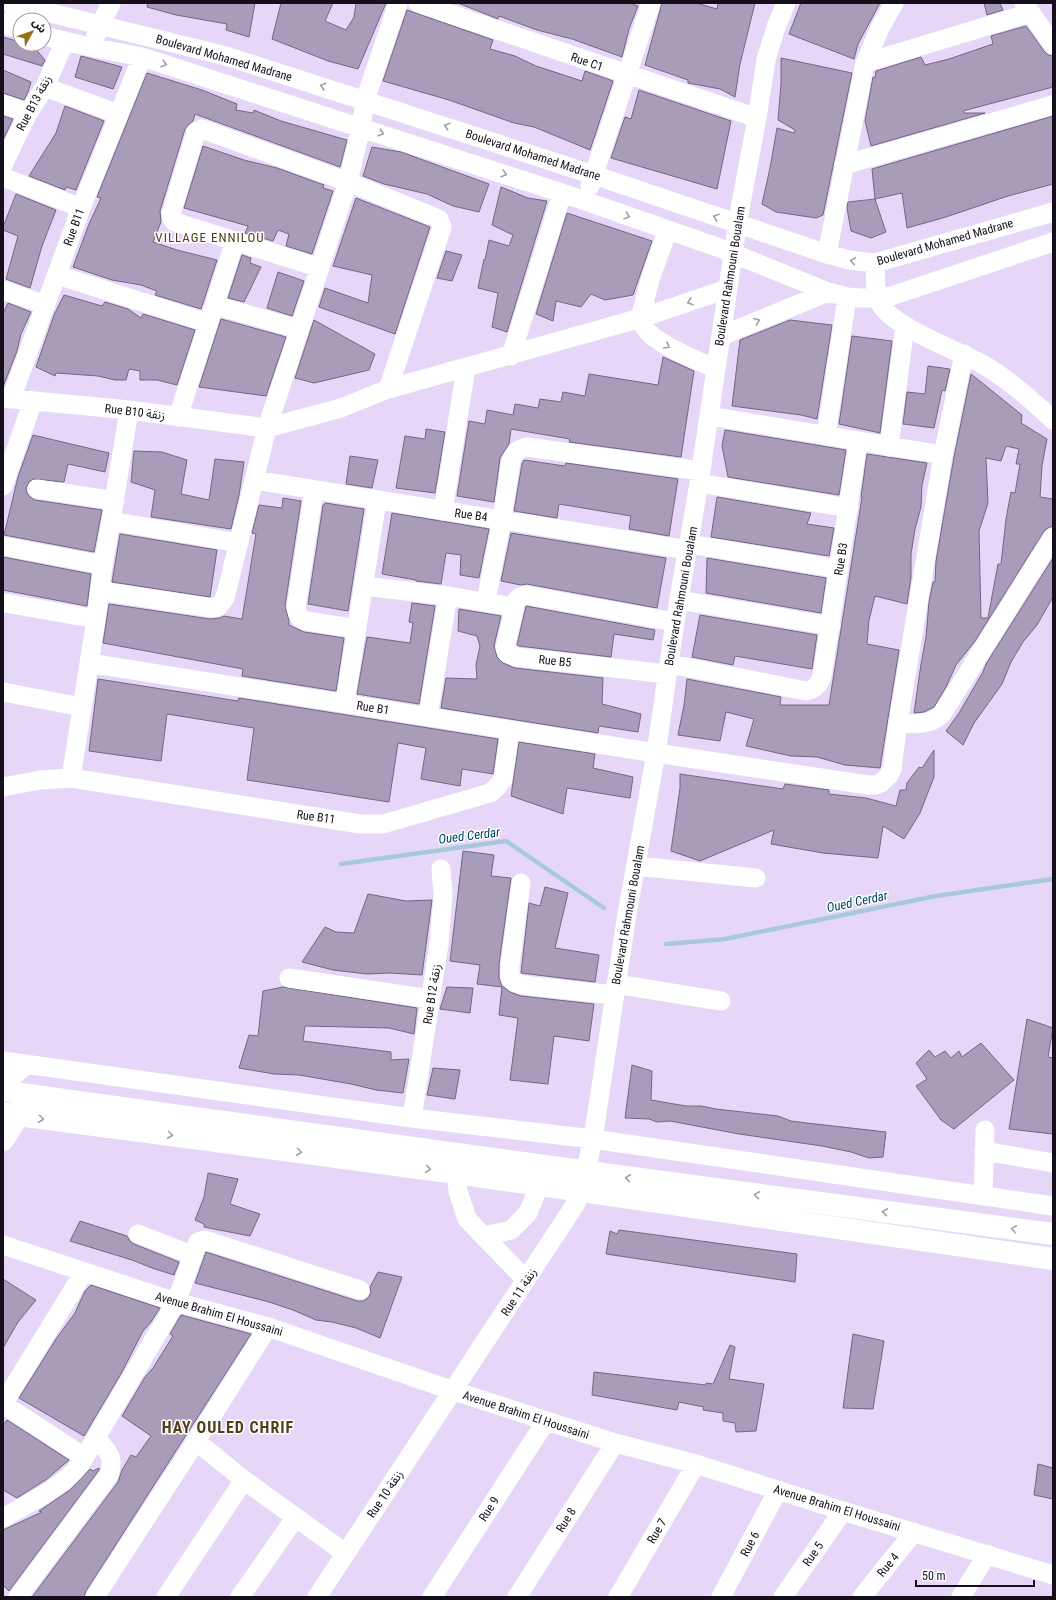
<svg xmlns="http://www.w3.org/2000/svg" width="1056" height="1600" viewBox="0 0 1056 1600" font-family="'Roboto Condensed','Noto Sans Arabic',sans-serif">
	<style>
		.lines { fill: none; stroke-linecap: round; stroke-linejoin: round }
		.stream { stroke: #a8c9db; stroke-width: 4.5 }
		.building { fill: #a99cb9; stroke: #736684; fill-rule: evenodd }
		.minor { stroke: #fff; stroke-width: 19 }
		.major { stroke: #fff; stroke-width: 22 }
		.oneway { stroke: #a19fa4 }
		.labels { text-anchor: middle; stroke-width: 3; stroke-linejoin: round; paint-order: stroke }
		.street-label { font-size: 12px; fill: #150f1b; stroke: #fff }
		.neighbourhood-label { font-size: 13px; letter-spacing: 1px; fill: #504019; stroke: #fff }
		.water-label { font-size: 13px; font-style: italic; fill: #00445e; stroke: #fff }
		.district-label { font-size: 16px; font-weight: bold; letter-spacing: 1px; fill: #504019; stroke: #fff }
	</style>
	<rect width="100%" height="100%" fill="#e6d7f9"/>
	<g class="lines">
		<path class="stream" d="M341,864L506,841L604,908
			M666,944L725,939L936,896L1053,879"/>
	</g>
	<path class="building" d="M148,3H255L249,37L226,30L227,24L176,15L147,7Z
		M281,3H333L325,21L346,30L354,17L356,3H386L358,69L328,61L272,39Z
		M458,3H630L638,6L629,29L622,57L572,39L537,30L499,16L498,19Z
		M662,3H696L717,9L718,3H755L740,64L735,97L720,89L688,83V80L645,65Z
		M801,3H880L858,44L854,59L789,34Z
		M984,3H1000L1003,10L987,15Z
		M407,10L493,40L490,49L515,56L536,66L582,81L585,71L613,81L590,150L534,127L514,123L449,100L383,81Z
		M1026,26L1044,51L1048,55L1053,56V87L963,111L964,113H985L871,146L865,121L873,77L875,78L876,71L921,57L925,65L949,59L993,44L991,36Z
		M3,37L20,42V44L33,46L45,60L42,66L3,54Z
		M81,56L122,67L113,89L75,77Z
		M781,58L852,73L823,215L816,218L776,212L762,204L770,168L777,128L794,133L795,130L778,120L781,84Z
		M3,70L31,82L28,92L24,100L3,93Z
		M147,73L202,90L237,104L236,110L253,113L254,110L281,121L347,140L340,167L195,114L193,121L188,125L185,129L160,211L161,222L153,242L177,250L217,260L201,309L155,295L157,291L141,285L112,280L73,267L89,224L101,198L97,197Z
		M639,90L731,121L717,189L611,158L625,117L631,119Z
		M65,106L104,121L76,190L66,187L65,190L29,176L56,133Z
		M3,116L13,119L3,140Z
		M1053,116V184L1008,196L946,217L907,228L902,193L875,199L872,169Z
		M203,146L244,160L277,168L324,185L323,188L333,191L312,254L286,246L289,234L278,230L273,241L245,233L248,226L184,208Z
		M372,147L401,152L489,184L479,212L453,206L427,194L384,184L363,176Z
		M501,187L528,198L547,201L507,332L492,327L498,293L478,288L484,259L485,260L489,240L509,246L513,235L492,225Z
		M16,194L56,210L42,246L30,288L6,279L18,236L3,230V227Z
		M356,198L430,227L395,334L319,307L325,288L368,303L372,275L333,266Z
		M875,199L886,232L871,238L851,231L847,208L848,202Z
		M567,213L652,241L633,295L605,300L591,294L581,307L556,301L553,321L536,314Z
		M446,251L462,255L452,281L437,278Z
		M242,255L251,258L250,263L261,267L244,302L228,298Z
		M278,272L304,281L292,316L267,308Z
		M64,295L102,306L105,302L128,309L141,318L143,314L195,330L177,385L157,380H140V371L129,369L126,380H115L98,376L56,373L55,376L36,367L54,315Z
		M8,303L31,312L21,334L17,351L3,387V313Z
		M221,319L286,337L266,396L199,387Z
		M314,320L375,354L369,370L314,383L295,378Z
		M790,320L832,325L817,419L801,415L732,406L740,340Z
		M852,336L892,341L880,433L839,424Z
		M663,357L694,371L681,457L569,442L570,439L511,429L509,444L500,458L494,502L457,496L469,421L485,424L487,410L513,415L515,404L538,408L540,399L561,402L563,392L585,396L589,374L658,385Z
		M928,366L950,369L945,391L942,390L934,428L903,424L907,392L925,394Z
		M971,374L1022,415L1021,423L1047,439L1042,466L1040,497L1053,499V526L1048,528L1044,531L975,641L956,665L946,687L934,707L924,712L914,713L921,664L926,637L929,602L933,582H935L936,561L954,457ZM1006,446L1019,449L1016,464H1020L1015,493L1011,492L1006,519L1001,564H998L988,618H981L979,531L988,503L986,458L1001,461Z
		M426,429L445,432L435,493L396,488L405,436L425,439Z
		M725,430L846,450L839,495L728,477L722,446Z
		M33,435L109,453L105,472L68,464L64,482L33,479L29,482L26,488L27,493L30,497L35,500L102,510L94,552L4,535L18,477Z
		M134,451L162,452L187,460L181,494L209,500L215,459L244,462L239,495L231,529L151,517L155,490L131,482Z
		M867,454L927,463L922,485L921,507L915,529L911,554V577L907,604L875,596L869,620L867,644L899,650L880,768L845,765L817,757L791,756L746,746L754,719L726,712L720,741L678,735L684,705L687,679L781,697L780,705H829L862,497H861Z
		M350,456L378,460L372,488L346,484Z
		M524,460L565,466L566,463L678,479L669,536L629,529L631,516L559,504L557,518L514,511L522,464Z
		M717,497L811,513L807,524L834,528L829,556L711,537Z
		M283,498L301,501L285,606L289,621V625L304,632L344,638L336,691L242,676L243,669L103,643L109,604L210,619L220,618L224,616L242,619L256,534L252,533L259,505L282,508Z
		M325,503L364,509L348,611L308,604L323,505H324Z
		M392,513L489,529L479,578L460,575L461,555L446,553L441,584L416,581V580L382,574Z
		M511,533L666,558L657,608L527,584L521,585L501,581Z
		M120,534L217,550L210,597L112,582Z
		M3,557L91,574L87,606L3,590Z
		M707,558L826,578L821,613L706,593Z
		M1053,558V597L1037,625L1023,642L1011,662L1002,684L974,723L963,745L946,731L959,713L983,672L986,664Z
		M412,603L435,606L419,704L357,694L367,637L410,643L413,623L409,622Z
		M526,606L655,630L653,640L614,634L611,657L519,646L517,645Z
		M459,609L501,616L494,646L497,657L503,663L515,668L603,678L602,704L641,714L638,732L599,726L598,733L441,708L446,678L477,679L476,665L480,646L477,636L458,631Z
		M700,615L817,635L812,669L735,656L733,665L692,657Z
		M98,679L238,701L239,698L498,739L493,774L462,769L460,786L421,779L426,748L398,743L389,802L247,780L254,728L167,714L161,761L89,751Z
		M519,742L595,754L593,768L633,777L630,798L567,788L563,814L511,796Z
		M934,750V777L920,813L904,839L883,826L878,858L823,853L771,844L774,830L700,861L671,851L680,788V774L783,789L785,784L829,790V794L866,798L896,806L900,790H906L907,783L919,767L922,768Z
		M463,851L494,855L491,876L511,878L499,964V978L502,986L510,992L521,996L594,1004L589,1041L554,1036L548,1084L510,1080L518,1018L499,1015L502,987L477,984L480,965L450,961Z
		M545,887L568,893L555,948L599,955L595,982L521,973L529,903L540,906Z
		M368,894L406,901L432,900L422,975L390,973L367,974L333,970L302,962L325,927L336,932L354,933Z
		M283,987L417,1008L414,1034L389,1028L305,1026L303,1041L391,1052V1060L409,1059L403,1093L376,1090L351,1084L299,1075L274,1074L239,1068L249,1035L258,1036L263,991Z
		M447,987L473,988L470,1013L440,1009Z
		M1027,1019L1053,1028L1048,1057L1053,1058V1134L1009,1129Z
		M981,1043L1014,1080L954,1129L941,1120L916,1086L927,1079L916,1063L929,1050L935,1057L945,1051L951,1058L959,1051L962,1057Z
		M632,1065L652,1071L651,1100L686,1106H701L716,1109L778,1116L791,1121L807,1123L886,1132L883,1157L869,1158L851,1152L822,1146L739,1134L670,1121L657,1122L649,1119L625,1118Z
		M433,1068L460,1070L455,1099L427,1095Z
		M208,1173L238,1179L230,1204L260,1214L250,1236L204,1227V1224L195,1220L204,1197Z
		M80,1221L127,1236L130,1241L134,1244L179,1262L174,1275L152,1268L132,1260L70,1241Z
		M619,1230L797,1254L795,1282L606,1254L610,1231L617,1234Z
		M206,1252L357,1301H363L368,1298L371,1293L370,1287L378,1272L402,1277L380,1338L356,1328L332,1322L316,1320L293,1310L269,1302L195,1283Z
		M3,1279L36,1300L18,1322L3,1348Z
		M91,1285L160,1308L151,1322L143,1331L122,1372L84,1436L19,1398L56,1339L75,1313L85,1291Z
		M181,1315L251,1334L86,1591L84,1597H32L118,1482L122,1470L131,1455L136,1457L151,1436L122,1416L145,1377L153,1368L173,1336L170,1334Z
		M853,1334L884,1341L873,1409L843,1408Z
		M730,1345L735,1347L729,1379L764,1384L756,1431L736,1432L735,1423L723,1421V1413L703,1410L704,1407L679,1402L677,1410L592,1395L594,1372L706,1385V1383L713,1384Z
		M7,1420L69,1460L47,1479L17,1498L3,1490V1425Z
		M1038,1464L1053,1468V1499L1034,1495Z
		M99,1468V1470L9,1591L3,1585V1530L42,1512L39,1511L70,1490L90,1469L93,1471Z"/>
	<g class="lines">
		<path class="minor" d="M10,3L226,56L594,175L827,254L849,260L875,263L1053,212
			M418,3L757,118
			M1024,3L1053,45
			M11,27L17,3
			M96,35L111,3
			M44,36L90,47L142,57L562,193L717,247L828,292L847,297L861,298H878L891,296L1053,242
			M865,63L1030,13
			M45,87L118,114
			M3,104L28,113
			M3,165L28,113L45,87L65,41
			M844,165L1053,105
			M3,177L81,208
			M590,186L651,3
			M668,230C659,254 649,278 644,304C643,308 640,314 641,319C643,341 698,360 716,369
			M827,254L865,63L880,28L894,3
			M875,263C876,276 874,294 881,305C895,328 959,351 984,365C1009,380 1032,400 1053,420
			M320,268L175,222L172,219L171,214L196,132L202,129L348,182L439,219L442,227L388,389
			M57,275L208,323
			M3,290L46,305
			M214,305L299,329
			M721,336L828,292
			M511,356L562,193
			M3,398L129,410L267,428L341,408L388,389L641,318L727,289
			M11,399L81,208L142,57
			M709,416L943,455
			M178,417L235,241
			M826,436L847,297
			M889,447L905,326
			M254,480L688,550
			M699,483L849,508
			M3,486L33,401
			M37,489L115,501
			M314,490L296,608C298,616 299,619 307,621L357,629
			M443,511L466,368
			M111,521L239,543
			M689,544L839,569
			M3,546L103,565
			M364,586L448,596L514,607
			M100,591L212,608L218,607L225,598L267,428L348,182L361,127L365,100L398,3
			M679,600L831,626
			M486,601L502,519L511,460C515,452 518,449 527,447L701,471
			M5,603L96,619
			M89,663L656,753L868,785H876L881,783L889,775L892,769L898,723L943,455L964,354
			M670,664L806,691C815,689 819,685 822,676L858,442
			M667,674L516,657L507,653L505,648L516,601L520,597L525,595L675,622
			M3,692L82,707
			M345,703L377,500
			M428,716L448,596
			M898,723C914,724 929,726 942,714L1053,537
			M71,778L96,619L103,565L111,521L129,410
			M3,787L40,780L71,778L360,824H383L490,793L497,787L503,779L510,730
			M636,866L756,878
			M521,883L510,965V978L514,982L522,985L614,995
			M289,978L431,999
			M616,984L721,1001
			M3,1061L412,1118L593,1139L1053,1206
			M3,1085L27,1064
			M412,1118L439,944L443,895L441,869
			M984,1151L1053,1163
			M456,1173L458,1191L467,1219L526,1280
			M983,1196L985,1130
			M138,1234L192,1255
			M484,1236L511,1230L528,1213L539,1186
			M3,1245L176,1302L268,1327L454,1391L615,1443L696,1464L843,1511L1053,1575
			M3,1404L84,1272
			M3,1404L84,1457
			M196,1441L244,1480L345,1553
			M3,1518C29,1503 60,1489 80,1465L176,1302L198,1242L204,1240L211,1242L360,1290
			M18,1597L109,1475C115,1456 108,1452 96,1438
			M95,1597L196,1441L268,1327
			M166,1597L244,1480
			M240,1597L295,1518
			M317,1597L567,1217L575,1205L581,1191L593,1139L627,914L656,753L675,622L699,483L739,214L757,118L766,60L776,27L786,3
			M432,1597L546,1421
			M517,1597L615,1443
			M618,1597L696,1464
			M721,1597L778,1490
			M783,1597L843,1511
			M862,1597L914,1532
			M961,1597L987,1554"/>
		<path class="major" d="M3,1089L21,1094L611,1175L1053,1234
			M3,1113L456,1173L1053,1259
			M3,1140L26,1104"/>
	</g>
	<defs><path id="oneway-chevron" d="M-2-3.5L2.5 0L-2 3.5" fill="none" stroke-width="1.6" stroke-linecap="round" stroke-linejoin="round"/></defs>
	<g class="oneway">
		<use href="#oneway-chevron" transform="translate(164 64) rotate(18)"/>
		<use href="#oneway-chevron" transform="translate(323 86) rotate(-163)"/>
		<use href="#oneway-chevron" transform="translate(447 126) rotate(-162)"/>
		<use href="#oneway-chevron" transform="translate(381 133) rotate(18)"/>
		<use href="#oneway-chevron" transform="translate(504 174) rotate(18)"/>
		<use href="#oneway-chevron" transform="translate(627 216) rotate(19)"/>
		<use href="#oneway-chevron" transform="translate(716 217) rotate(-161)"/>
		<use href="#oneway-chevron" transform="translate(853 261) rotate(-170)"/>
		<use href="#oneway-chevron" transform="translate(690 302) rotate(161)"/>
		<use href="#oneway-chevron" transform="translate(757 321) rotate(-22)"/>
		<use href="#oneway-chevron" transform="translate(667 346) rotate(30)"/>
		<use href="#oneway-chevron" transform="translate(41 1119) rotate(7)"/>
		<use href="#oneway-chevron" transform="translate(170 1135) rotate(7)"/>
		<use href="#oneway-chevron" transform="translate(299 1152) rotate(7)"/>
		<use href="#oneway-chevron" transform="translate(428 1169) rotate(7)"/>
		<use href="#oneway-chevron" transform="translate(628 1178) rotate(-172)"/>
		<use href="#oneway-chevron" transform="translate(757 1195) rotate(-172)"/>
		<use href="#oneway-chevron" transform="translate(885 1212) rotate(-172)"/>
		<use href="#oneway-chevron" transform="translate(1014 1229) rotate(-172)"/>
	</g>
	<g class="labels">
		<g class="street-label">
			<text transform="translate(224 58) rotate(16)" y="4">Boulevard Mohamed Madrane</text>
			<text transform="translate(587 62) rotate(19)" y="4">Rue C1</text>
			<text transform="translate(34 103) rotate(-62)" y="4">Rue B13 زنقة</text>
			<text transform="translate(533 155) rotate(18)" y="4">Boulevard Mohamed Madrane</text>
			<text transform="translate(74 227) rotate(-70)" y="4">Rue B11</text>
			<text transform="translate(945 242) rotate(-16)" y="4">Boulevard Mohamed Madrane</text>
			<text transform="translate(730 276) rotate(-81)" y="4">Boulevard Rahmouni Boualam</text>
			<text transform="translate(135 412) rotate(7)" y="4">Rue B10 زنقة</text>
			<text transform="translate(471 515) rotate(8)" y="4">Rue B4</text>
			<text transform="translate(841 559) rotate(-81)" y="4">Rue B3</text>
			<text transform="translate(681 596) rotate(-80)" y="4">Boulevard Rahmouni Boualam</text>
			<text transform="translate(555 661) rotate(6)" y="4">Rue B5</text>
			<text transform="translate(373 708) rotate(9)" y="4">Rue B1</text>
			<text transform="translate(316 817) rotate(8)" y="4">Rue B11</text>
			<text transform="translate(628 915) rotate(-80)" y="4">Boulevard Rahmouni Boualam</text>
			<text transform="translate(432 994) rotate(-81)" y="4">Rue B12 زنقة</text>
			<text transform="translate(519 1292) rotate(-57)" y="4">Rue 11 زنقة</text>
			<text transform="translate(219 1314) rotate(16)" y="4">Avenue Brahim El Houssaini</text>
			<text transform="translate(526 1415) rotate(18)" y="4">Avenue Brahim El Houssaini</text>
			<text transform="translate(385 1494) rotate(-56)" y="4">Rue 10 زنقة</text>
			<text transform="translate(837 1508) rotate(17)" y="4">Avenue Brahim El Houssaini</text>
			<text transform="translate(489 1509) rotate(-57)" y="4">Rue 9</text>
			<text transform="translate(566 1520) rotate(-58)" y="4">Rue 8</text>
			<text transform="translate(657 1531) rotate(-60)" y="4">Rue 7</text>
			<text transform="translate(750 1544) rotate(-62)" y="4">Rue 6</text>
			<text transform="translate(813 1554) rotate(-55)" y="4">Rue 5</text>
			<text transform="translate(888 1565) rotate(-51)" y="4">Rue 4</text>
		</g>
		<g class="neighbourhood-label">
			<text x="210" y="242">VILLAGE ENNILOU</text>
		</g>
		<g class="water-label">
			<text transform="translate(469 835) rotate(-7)" y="5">Oued Cerdar</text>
			<text transform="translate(857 901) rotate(-12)" y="5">Oued Cerdar</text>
		</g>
		<g class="district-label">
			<text x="228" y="1433">HAY OULED CHRIF</text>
		</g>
	</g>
	<rect width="1056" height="1600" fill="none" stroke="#150f1b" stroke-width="8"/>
	<g transform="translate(32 32) rotate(50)"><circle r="19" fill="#ffffff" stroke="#a19fa4"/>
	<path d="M0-3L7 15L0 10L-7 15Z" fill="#93731a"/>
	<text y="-6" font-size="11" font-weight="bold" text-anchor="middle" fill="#150f1b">ش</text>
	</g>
	<path d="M916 1580v6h118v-6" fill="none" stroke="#150f1b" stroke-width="2"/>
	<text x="922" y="1580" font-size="12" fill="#150f1b" stroke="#ffffff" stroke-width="3" paint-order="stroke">50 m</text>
</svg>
